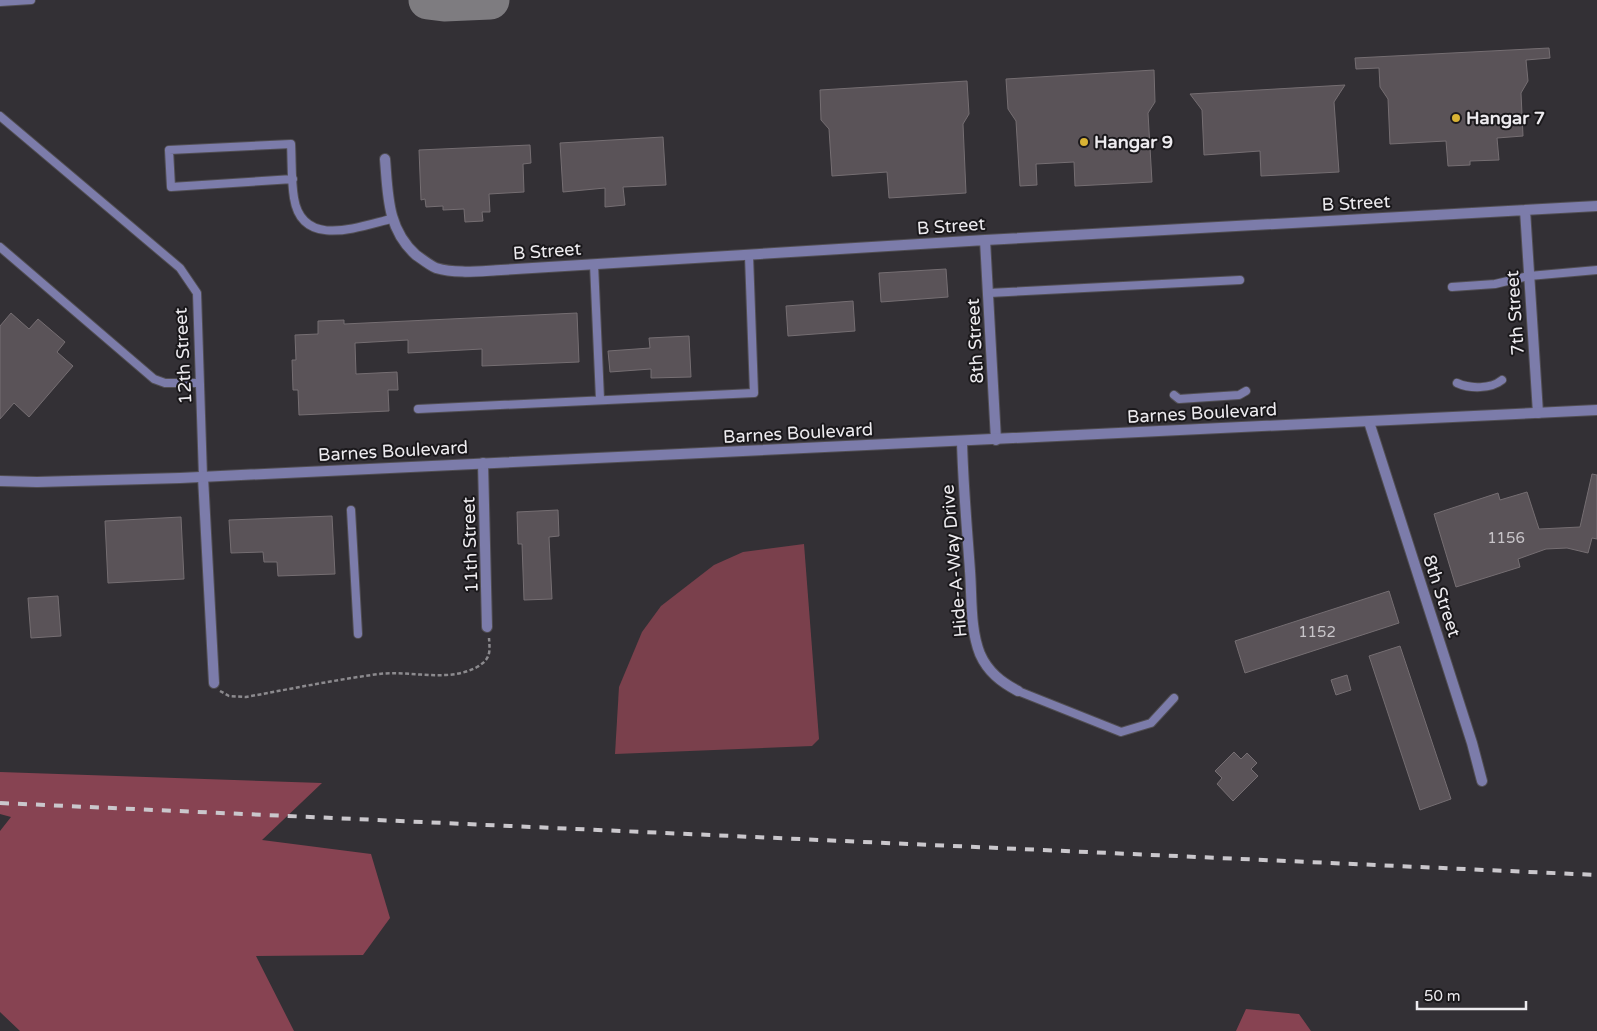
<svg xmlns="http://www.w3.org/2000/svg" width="1597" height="1031" viewBox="0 0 1597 1031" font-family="'Varela Round',sans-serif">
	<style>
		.green { fill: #7a404c }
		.forest { fill: #874352 }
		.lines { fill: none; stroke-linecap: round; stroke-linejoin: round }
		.taxiway { stroke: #7e7c80; stroke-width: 39 }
		.building { fill: #5a5358; stroke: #756e72 }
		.service-casing { stroke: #514e53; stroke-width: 10 }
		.minor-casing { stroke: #514e53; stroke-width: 12 }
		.tertiary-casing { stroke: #514e53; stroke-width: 12 }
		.path { stroke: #8c8a8e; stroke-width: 2.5; stroke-dasharray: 4 2.5; stroke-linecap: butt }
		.service { stroke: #7c7caa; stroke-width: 8 }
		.minor { stroke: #7c7caa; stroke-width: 10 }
		.tertiary { stroke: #7c7caa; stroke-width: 10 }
		.rail { stroke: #cac7cc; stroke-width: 4; stroke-dasharray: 9 9; stroke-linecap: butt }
		.poi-dot { fill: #d9b334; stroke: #1a181b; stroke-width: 2 }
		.labels { text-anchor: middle; stroke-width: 4; stroke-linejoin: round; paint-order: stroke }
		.number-label { font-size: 15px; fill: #c8c5c9 }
		.poi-label { font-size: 18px; font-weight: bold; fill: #edebef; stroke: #1a181b; text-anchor: start }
		.street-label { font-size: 18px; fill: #edebef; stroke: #1a181b }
	</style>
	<rect width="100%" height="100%" fill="#333035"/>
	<path class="green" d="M804,544L819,739L812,746L615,754L619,687L642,632L661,606L714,565L743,552Z"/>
	<path class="forest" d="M0,772L322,783L262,840L371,854L390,918L363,955L256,956L294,1031H20L0,1012V831L11,817L0,814Z
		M1246,1009L1299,1014L1311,1031H1236Z"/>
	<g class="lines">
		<path class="taxiway" d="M428,0L444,2L490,0"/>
	</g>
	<path class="building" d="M1549,48L1550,58L1526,60L1528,81L1521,93L1523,136L1497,138L1499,160L1470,161V165L1448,166L1446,141L1390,144L1388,99L1380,87L1379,68L1356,69L1355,58Z
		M1154,70L1155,102L1148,113L1152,182L1075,186L1074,162L1036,164L1037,185L1020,186L1016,121L1008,109L1006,79Z
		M967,81L969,114L963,124L966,193L889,198L887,172L832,176L829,129L821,120L820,90Z
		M1345,85L1334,102L1339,172L1261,176L1260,151L1204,155L1202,110L1190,94Z
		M663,137L666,185L623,187L625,205L605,207V188L563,192L560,143Z
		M530,145L531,163L523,164L524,192L489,194L490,212H482L483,221L465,222L464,209L443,210V206L426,207L425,199L421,200L419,150Z
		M946,269L948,297L881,302L879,273Z
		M853,301L855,331L788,336L786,306Z
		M11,313L29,329L38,319L65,342L57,352L73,366L29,417L14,403L0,419V326Z
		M577,313L579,362L482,366V349L408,353V340L355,343L356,374L397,372L398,390H388L389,411L299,415L298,390H293L292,360H296L295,335L318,334V321L344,320V324Z
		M689,336L691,377L651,378V369L610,372L608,351L650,348L649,338Z
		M1592,474L1597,475V539L1592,538L1588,553L1567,548L1546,549L1518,559L1520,567L1456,587L1434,514L1498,493L1500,500L1527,492L1539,529L1580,527Z
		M558,510L559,536L549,537L552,599L524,600L522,544H518L517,512Z
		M332,516L335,574L278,576L277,562H264L263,552L231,553L229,520Z
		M181,517L184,579L108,583L105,521Z
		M1389,591L1399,623L1245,673L1235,641Z
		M58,596L61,636L31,638L28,598Z
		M1400,646L1451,799L1420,810L1369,656Z
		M1347,675L1351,690L1336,695L1331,680Z
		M1234,752L1241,759L1247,753L1257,763L1251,769L1258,776L1233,801L1217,784L1222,778L1215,771Z"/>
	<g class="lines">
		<g class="service-casing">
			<path id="service" d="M0,2L31,0
				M0,116L180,268L197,293L203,477
				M293,179L171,187L169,150L291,144C292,162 291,180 294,198C302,249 358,227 391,219
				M0,247L154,379L165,383H200
				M594,264L600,399
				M1452,287L1495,284L1529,276L1597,270
				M989,293L1240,280
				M1457,383C1470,389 1491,389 1502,380
				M1174,395L1179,399L1239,395L1246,391
				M418,409L754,393L749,256
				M351,510L358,634
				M1018,691L1121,732L1151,723L1174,698"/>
		</g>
		<g class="minor-casing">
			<path id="minor" d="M385,159C388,195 387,229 416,255C422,259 429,265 436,268C456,274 480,271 501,270L985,240L1597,206
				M1525,210L1538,413
				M985,240L996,440
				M1369,422L1472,743L1482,781
				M962,441C963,485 967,528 970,571C972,598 970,629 980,654C988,672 1001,682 1018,691
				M483,463L487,627
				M203,477L214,683"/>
		</g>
		<g class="tertiary-casing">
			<path id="tertiary" d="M0,481L37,482L180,478L1597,410"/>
		</g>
		<path class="path" d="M220,691L229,696L246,697C290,689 334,680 379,674C410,670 448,683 477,667C491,659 490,652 489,638"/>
		<use href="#service" class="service"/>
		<use href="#minor" class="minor"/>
		<use href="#tertiary" class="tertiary"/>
		<path class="rail" d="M0,803L1597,875"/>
	</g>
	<g class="poi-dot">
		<circle cx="1456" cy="118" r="5"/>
		<circle cx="1084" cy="142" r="5"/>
	</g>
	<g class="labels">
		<g class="number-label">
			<text x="1506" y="543">1156</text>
			<text x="1317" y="637">1152</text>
		</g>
		<g class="poi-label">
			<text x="1466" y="124">Hangar 7</text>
			<text x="1094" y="148">Hangar 9</text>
		</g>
		<g class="street-label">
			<text transform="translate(1356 203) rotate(-3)" y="6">B Street</text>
			<text transform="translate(951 226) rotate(-4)" y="6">B Street</text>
			<text transform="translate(547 251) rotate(-4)" y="6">B Street</text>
			<text transform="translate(1515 313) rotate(-94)" y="6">7th Street</text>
			<text transform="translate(975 341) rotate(-93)" y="6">8th Street</text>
			<text transform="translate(183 356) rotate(-93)" y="6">12th Street</text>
			<text transform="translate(1202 413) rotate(-3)" y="6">Barnes Boulevard</text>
			<text transform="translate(798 433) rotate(-3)" y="6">Barnes Boulevard</text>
			<text transform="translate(393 451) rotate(-3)" y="6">Barnes Boulevard</text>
			<text transform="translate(470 545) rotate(-92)" y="6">11th Street</text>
			<text transform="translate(954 561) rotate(-95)" y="6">Hide-A-Way Drive</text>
			<text transform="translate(1442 596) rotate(72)" y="6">8th Street</text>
		</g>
	</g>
	<path d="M1417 1001v8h109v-8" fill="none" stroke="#edebef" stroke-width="2.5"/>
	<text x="1424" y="1001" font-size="15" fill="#edebef" stroke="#1a181b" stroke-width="4" paint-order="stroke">50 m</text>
</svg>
